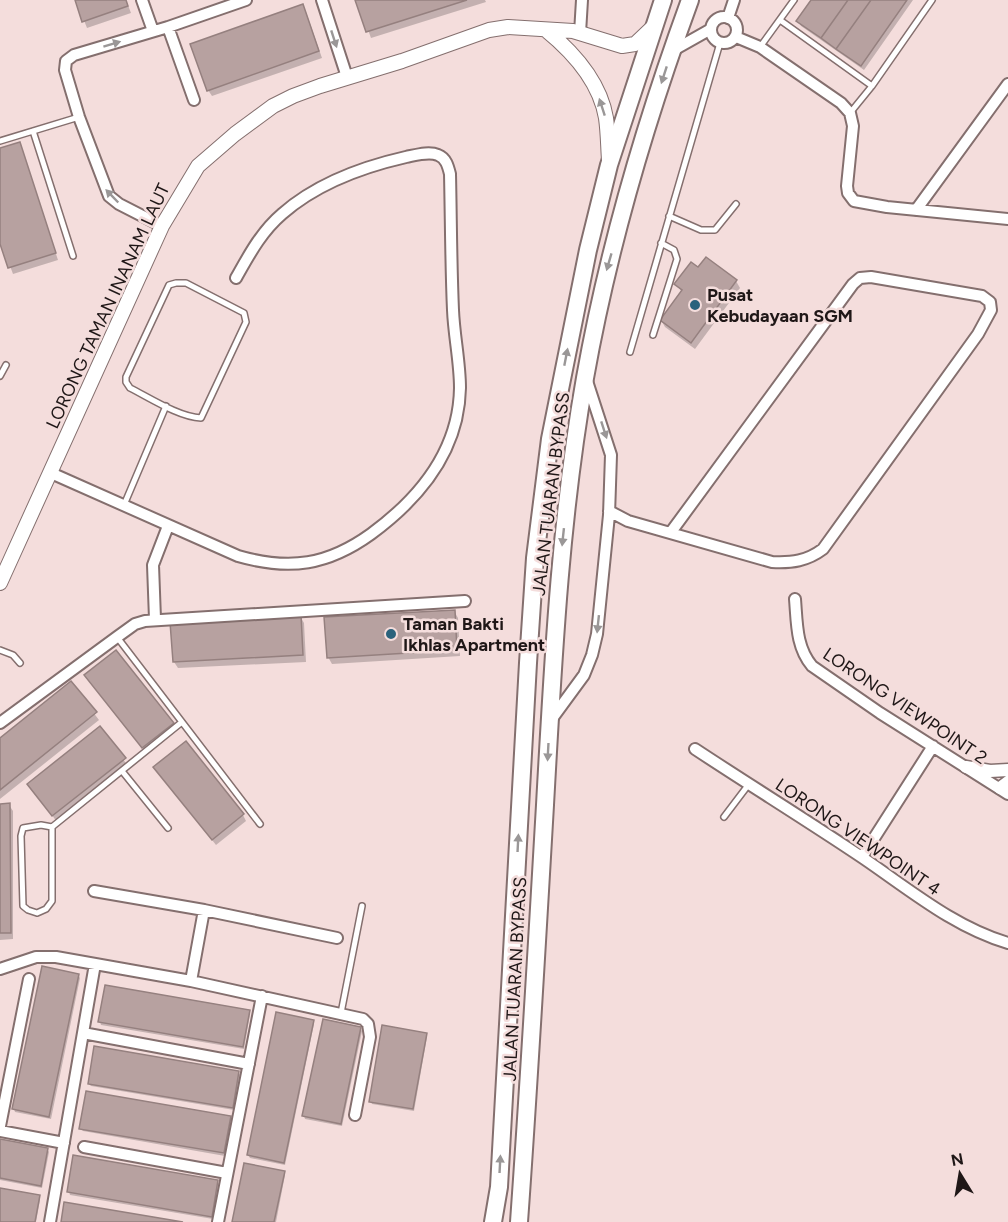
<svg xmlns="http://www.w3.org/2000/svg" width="1008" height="1222" viewBox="0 0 1008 1222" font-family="Figtree,sans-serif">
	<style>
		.shadow { fill: #0003 }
		.building { fill: #b7a1a0; stroke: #95807f; stroke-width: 1.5 }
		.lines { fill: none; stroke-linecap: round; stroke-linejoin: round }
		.service-casing { stroke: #846f6e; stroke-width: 8 }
		.minor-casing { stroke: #846f6e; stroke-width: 14 }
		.tertiary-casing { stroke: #846f6e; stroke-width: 15 }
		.secondary-casing { stroke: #846f6e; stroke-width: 16 }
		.trunk-casing { stroke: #846f6e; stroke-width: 20 }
		.service { stroke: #fff; stroke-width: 5 }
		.minor { stroke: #fff; stroke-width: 10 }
		.tertiary { stroke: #fff; stroke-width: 12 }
		.secondary { stroke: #fff; stroke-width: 14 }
		.trunk { stroke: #fff; stroke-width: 16 }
		.oneway { fill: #9a9797 }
		.poi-dot { fill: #2a627c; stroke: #f4dddc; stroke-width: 2 }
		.labels { text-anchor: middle; stroke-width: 5; stroke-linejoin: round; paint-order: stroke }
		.poi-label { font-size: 18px; font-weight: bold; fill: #1f1717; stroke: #f4dddc; text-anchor: start }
		.street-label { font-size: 18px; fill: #1f1717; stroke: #f4dddc }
	</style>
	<rect width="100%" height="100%" fill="#f4dddc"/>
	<path class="shadow" d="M76,0H126L131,13L87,28Z
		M357,0H485L486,2L371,38Z
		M813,0H913L864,70L801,26L798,21Z
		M306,12L322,58L212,96L208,90Z
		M19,143L58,260L13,274L0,239V150Z
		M699,269L736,281L740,288L695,349L665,327L661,320L682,292L676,284Z
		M454,611L458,618L460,656L332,664L328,657Z
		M300,616L304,623L306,662L178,668L174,662Z
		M90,682L173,723L177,730L147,754Z
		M71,683L99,720L0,799V740Z
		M100,728L128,766L57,822L29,784Z
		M159,773L243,815L246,821L216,845Z
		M0,805H9L13,811V939L0,940Z
		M78,975L80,978L51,1119L15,1112L14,1109Z
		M249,1011L250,1014L244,1049L101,1025L100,1022Z
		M313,1021L314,1024L285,1165L250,1158L248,1155Z
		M360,1028L362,1031L342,1126L305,1119L304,1116Z
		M426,1034L427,1037L414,1111L372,1104L371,1102Z
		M238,1072L240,1075L234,1110L91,1086L89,1084Z
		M230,1117L231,1120L225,1156L83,1131L81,1129Z
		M0,1141L47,1149L49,1152L42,1188L0,1180Z
		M284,1172L285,1175L276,1222H233Z
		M217,1181L219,1184L213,1219L70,1195L69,1192Z
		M0,1190L39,1197L40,1200L36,1222H0Z"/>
	<path class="building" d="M75,0H126L128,6L82,22Z
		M355,0H467L366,32Z
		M811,0H848L821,38L796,21Z
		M848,0H871L836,49L821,38Z
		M871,0H907L861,66L836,49Z
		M303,4L319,51L207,91L190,44Z
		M20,142L56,253L8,268L0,244V148Z
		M706,257L737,280L691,343L660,320L682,290L674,284L691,262L698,267Z
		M455,610L457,650L327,658L324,617Z
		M301,615L303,655L173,662L170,622Z
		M116,650L174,723L142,748L84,675Z
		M71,681L97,712L0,790V738Z
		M100,726L126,758L52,816L27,784Z
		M186,741L244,814L212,840L153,767Z
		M10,803L11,933H0V804Z
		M42,966L79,974L49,1117L12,1109Z
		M105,985L250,1010L243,1047L98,1022Z
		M276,1012L314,1020L284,1163L247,1155Z
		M323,1019L361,1027L341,1124L302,1116Z
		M382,1025L427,1033L413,1109L369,1102Z
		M94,1046L239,1071L233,1108L88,1084Z
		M86,1091L231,1116L224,1153L79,1129Z
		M0,1139L48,1148L41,1186L0,1178Z
		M73,1155L218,1180L212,1217L67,1192Z
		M244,1163L285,1171L274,1222H232Z
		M0,1188L40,1195L35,1222H0Z
		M64,1202L183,1222H61Z"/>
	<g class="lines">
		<g class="service-casing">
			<path id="service" d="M780,20L872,86
				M760,47L794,0
				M850,113L872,86L932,0
				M33,131L73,256
				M0,141L79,117
				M669,216L701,230H715L736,204
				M176,283H186L244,313L246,322L201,418C179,417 150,398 130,388L126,382V377L169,285Z
				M653,335L677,259L674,250L661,243
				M630,352L720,43
				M0,376L6,365
				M124,505L166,406
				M117,637L260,824
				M0,650L13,655L20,663
				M122,771L168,828
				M724,817L749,784
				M52,827V901L46,909L37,913L28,910L23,906L21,836L23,828L41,825L52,827L182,722
				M341,1013L362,906"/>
		</g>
		<g class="minor-casing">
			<path id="minor" d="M142,0L153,31
				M322,0L347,77
				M711 30a13 13 0 1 1 26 0a13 13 0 1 1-26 0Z
				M728,18L734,0
				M168,27L194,100
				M580,33L582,0
				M736,37L760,47L841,103L850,113L853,126L847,186L848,193L854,201L887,207L1008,219
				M672,51L711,29
				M916,210L1008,84
				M162,226L119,204L109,196L79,117L65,70L66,61L74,55L168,27L246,0
				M51,473L238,556C290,571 328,565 371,534C420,498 459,451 460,388C460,362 454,336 453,310C451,265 451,219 450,174C448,166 446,158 438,155C429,151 416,155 406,157C362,167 316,184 282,214C261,232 249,255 236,278
				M609,511L628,521L772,562C792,563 807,561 823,549L978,334L991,310L990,302L982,296L871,277L860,278L853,284L671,532
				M795,599C797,623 796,647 812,666L880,713L1008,794
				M155,619L153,565L168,526
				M551,720L584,675L592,655L597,634L609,515L611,455L586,378
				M0,723L117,637L135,624L145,621L465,601
				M695,749C751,786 808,821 863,858C910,890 954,927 1008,943
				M862,857L933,746
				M94,891L204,910L337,938
				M0,969L36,957H56L191,981L363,1019L368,1024L370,1037L355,1115
				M191,981L204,910
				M83,1033L249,1064
				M0,1126L29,979
				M0,1131L64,1143
				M84,1147L227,1173
				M50,1222L95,964
				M218,1222L262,996"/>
		</g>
		<g class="tertiary-casing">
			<path id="tertiary" d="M966,767L990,771L1008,770
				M1000,788L1008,782"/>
		</g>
		<g class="secondary-casing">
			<path id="secondary" d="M546,30C573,52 600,82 606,118C608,132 608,146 609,160
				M0,583L162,226L198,166L235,134L273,106L293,96L320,86L402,61L489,30L508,27L573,31L622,46L635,44L655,25"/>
		</g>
		<g class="trunk-casing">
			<path id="trunk" d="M493,1222L499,1187L528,663L535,558L550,439L588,250L609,165L663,0
				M519,1222C529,1083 537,944 545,805C553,662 560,519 585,378C608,249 645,123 690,0"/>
		</g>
		<use href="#service" class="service"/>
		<use href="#minor" class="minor"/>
		<use href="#tertiary" class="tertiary"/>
		<use href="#secondary" class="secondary"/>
		<use href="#trunk" class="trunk"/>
	</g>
	<defs><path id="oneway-solid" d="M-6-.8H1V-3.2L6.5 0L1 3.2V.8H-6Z" transform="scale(1.5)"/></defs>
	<g class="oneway">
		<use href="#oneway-solid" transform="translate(334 39) rotate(72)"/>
		<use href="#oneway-solid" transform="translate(112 44) rotate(-17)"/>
		<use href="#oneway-solid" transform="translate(664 75) rotate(108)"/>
		<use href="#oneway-solid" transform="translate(602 107) rotate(-108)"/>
		<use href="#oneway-solid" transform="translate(112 196) rotate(-134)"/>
		<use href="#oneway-solid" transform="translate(609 262) rotate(106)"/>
		<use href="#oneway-solid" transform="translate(566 357) rotate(-79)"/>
		<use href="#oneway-solid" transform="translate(604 430) rotate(72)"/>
		<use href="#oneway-solid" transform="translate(563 537) rotate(96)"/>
		<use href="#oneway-solid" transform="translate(598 624) rotate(96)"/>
		<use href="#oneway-solid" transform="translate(548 752) rotate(93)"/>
		<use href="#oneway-solid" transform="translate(518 843) rotate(-87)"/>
		<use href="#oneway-solid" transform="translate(500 1164) rotate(-87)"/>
	</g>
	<g class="poi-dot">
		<circle cx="695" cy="305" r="6"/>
		<circle cx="391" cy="634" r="6"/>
	</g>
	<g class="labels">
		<g class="poi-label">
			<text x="707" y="301">Pusat<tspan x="707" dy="21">Kebudayaan SGM</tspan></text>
			<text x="403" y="630">Taman Bakti<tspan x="403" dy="21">Ikhlas Apartment</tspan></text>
		</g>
		<g class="street-label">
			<text transform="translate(108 306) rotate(-65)" y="6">LORONG TAMAN INANAM LAUT</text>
			<text transform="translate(551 494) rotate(-83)" y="6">JALAN TUARAN BYPASS</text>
			<text transform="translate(905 706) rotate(34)" y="6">LORONG VIEWPOINT 2</text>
			<text transform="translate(858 837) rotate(34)" y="6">LORONG VIEWPOINT 4</text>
			<text transform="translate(515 979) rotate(-87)" y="6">JALAN TUARAN BYPASS</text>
		</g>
	</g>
	<g transform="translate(960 1174) rotate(349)" stroke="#f4dddc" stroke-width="4.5" paint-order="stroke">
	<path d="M0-4.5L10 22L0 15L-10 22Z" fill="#1f1717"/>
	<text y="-9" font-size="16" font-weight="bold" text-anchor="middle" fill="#1f1717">N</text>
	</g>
</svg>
